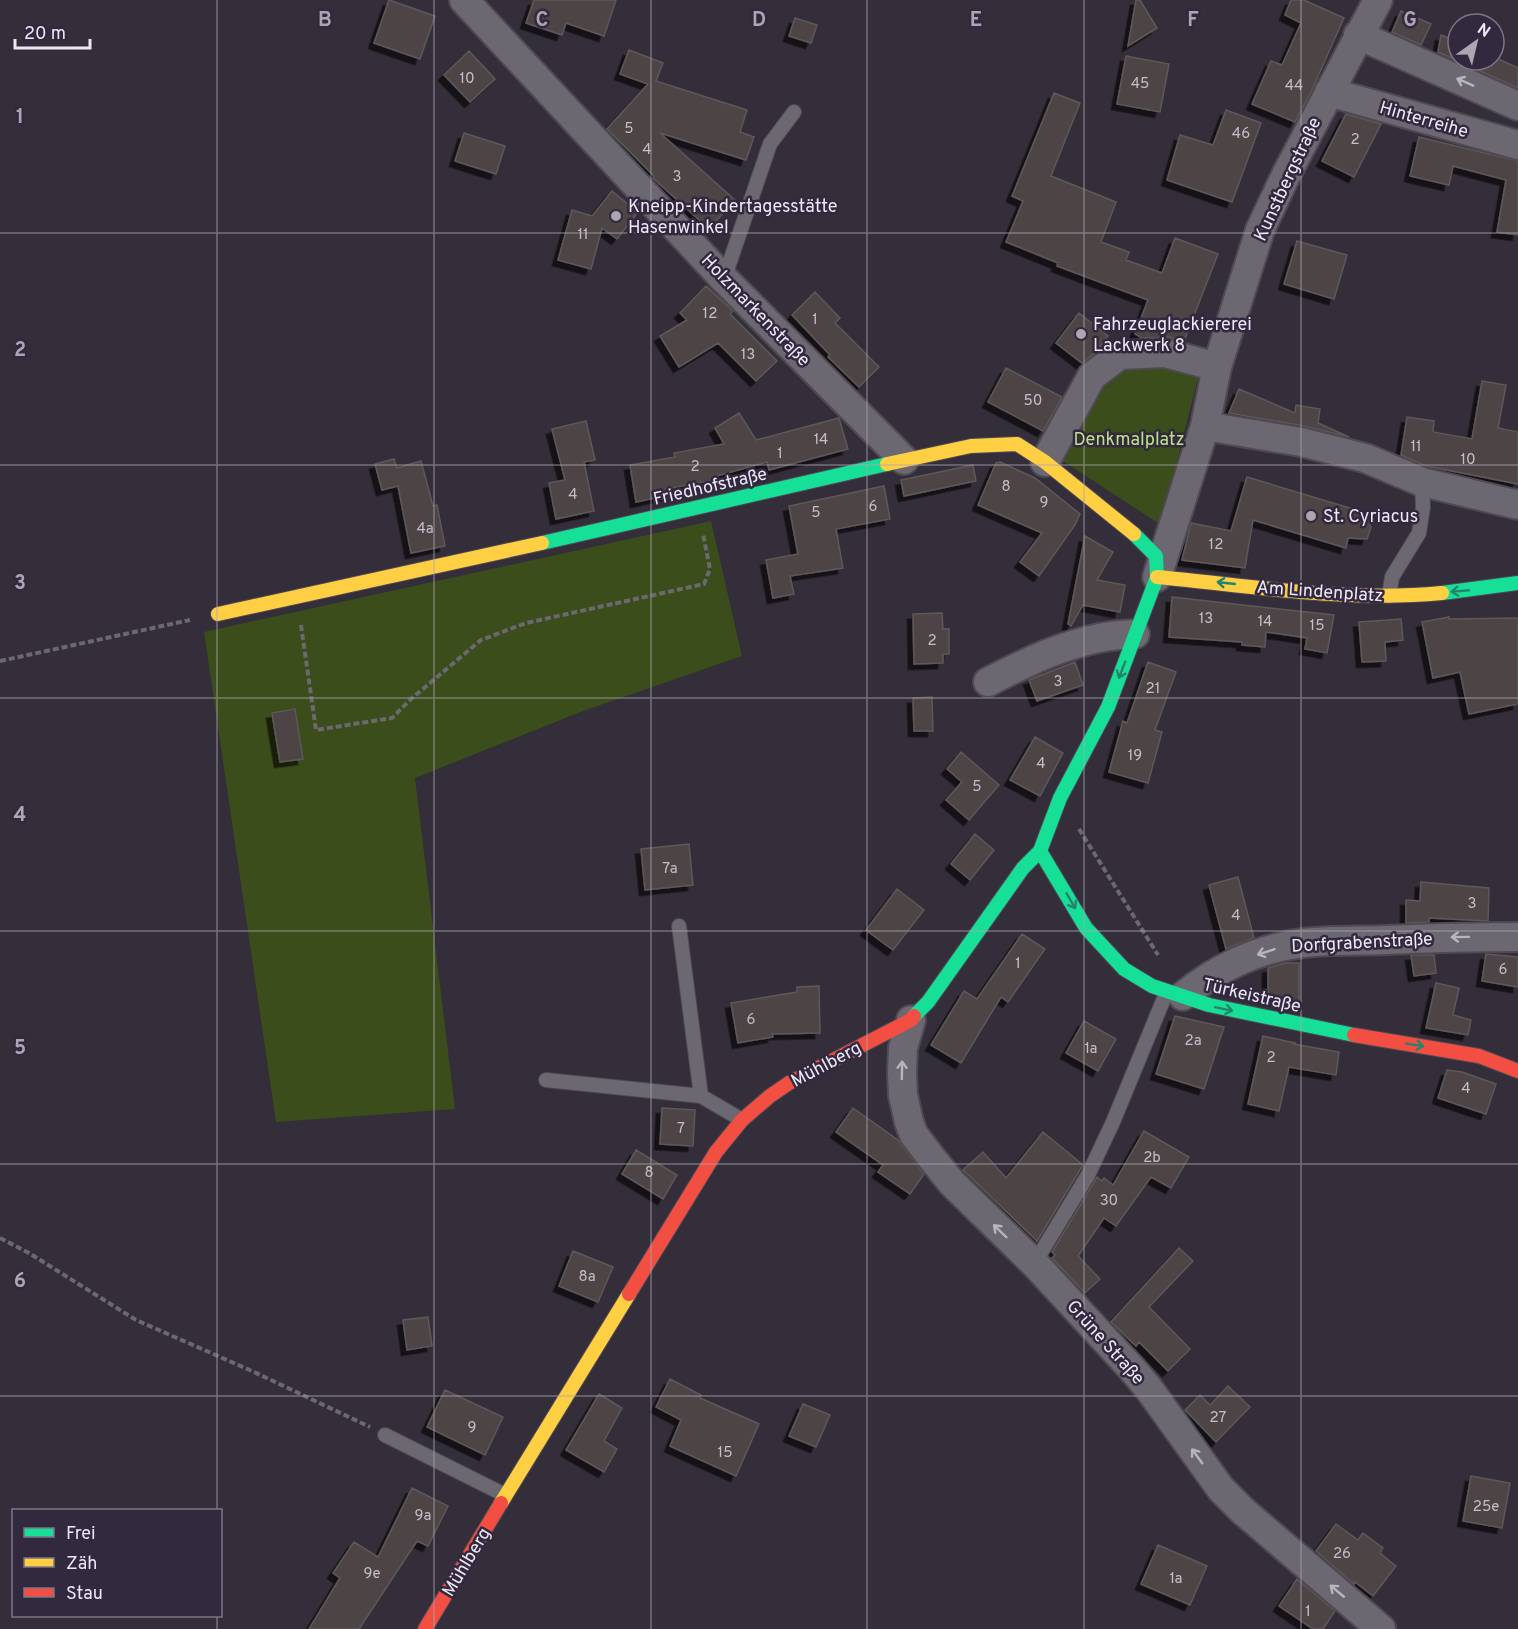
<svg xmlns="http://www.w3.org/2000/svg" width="1518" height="1629" viewBox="0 0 1518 1629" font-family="Overpass,sans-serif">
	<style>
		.green { fill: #3a4d1a }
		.building { fill: #4e4544; stroke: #5e5859; stroke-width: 1.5; filter: url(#shadow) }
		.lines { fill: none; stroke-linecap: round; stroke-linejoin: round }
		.lane-casing { stroke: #4e4953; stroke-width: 16 }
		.street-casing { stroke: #4e4953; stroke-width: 32 }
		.fast-casing { stroke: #4e4953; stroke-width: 16 }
		.slow-casing { stroke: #4e4953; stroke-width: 16 }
		.jam-casing { stroke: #4e4953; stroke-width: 16 }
		.path { stroke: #6b6870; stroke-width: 4; stroke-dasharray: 6 3; stroke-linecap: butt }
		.lane { stroke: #6c6871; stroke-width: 14 }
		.street { stroke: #6c6871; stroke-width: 28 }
		.fast { stroke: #16e098; stroke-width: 14 }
		.slow { stroke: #ffcf43; stroke-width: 14 }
		.jam { stroke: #f24e42; stroke-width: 14 }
		.oneway { stroke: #b9b4c0 }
		.oneway2 { stroke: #24846b }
		.grid { fill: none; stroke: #aca6b3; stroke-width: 1.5; stroke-opacity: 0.55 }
		.poi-dot { fill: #aca6b3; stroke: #32293e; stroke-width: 2 }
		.labels { text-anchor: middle; stroke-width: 5; stroke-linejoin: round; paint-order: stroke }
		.number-label { font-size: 15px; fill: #c5bec9 }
		.street-label { font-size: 18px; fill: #ede7f5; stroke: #32293e }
		.poi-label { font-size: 18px; fill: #ede7f5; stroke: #32293e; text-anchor: start }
		.park-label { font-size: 18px; fill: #bce287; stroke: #32293e }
		.grid-label { font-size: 20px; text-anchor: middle; font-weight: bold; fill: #aca6b3; stroke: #32293e; stroke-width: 5; stroke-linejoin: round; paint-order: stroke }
	</style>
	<defs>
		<filter id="shadow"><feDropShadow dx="-5.5" dy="5.5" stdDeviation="0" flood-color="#0009"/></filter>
	</defs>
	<rect width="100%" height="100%" fill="#332e39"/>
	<path class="green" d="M1127,366L1176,367L1198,378L1161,525L1060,459L1098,388Z
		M711,521L742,656L583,711L415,778L455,1109L276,1122L204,632Z"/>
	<path class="building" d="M389,0L435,16L420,59L374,43Z
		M534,0H616L604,36L566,23L562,35L526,23Z
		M1136,0H1140L1157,28L1128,46Z
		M1291,0H1304L1344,18L1311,92L1295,122L1252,104L1271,61L1282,65L1301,23L1285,15Z
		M1401,11L1431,24L1421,45L1392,32Z
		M795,18L817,25L811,43L789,36Z
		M1441,35L1458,42V60H1494V57L1518,68V88L1438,52Z
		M629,50L663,63L656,81L747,110L740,132L754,137L746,160L660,133L735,200L709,229L653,178L654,176L607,129L648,84L620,74Z
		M469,51L495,79L470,102L444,75Z
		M1126,56L1169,64L1160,112L1117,104Z
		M1054,93L1080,103L1051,176L1116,202L1101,242L1129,252L1126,260L1162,273L1175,238L1218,254L1184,341L1169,337L1142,338L1135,334L1148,300L1057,266L1058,263L1006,242L1023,201L1012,196Z
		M1226,110L1261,123L1232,202L1167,180L1180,135L1213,145Z
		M1346,114L1381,124L1354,177L1322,161Z
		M464,133L505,146L496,174L455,161Z
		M1419,137L1518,161V235L1497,232L1506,180L1453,166L1449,185L1410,176Z
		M612,191L638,212L617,239L602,228L591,269L558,260L572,210L592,216Z
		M1297,241L1347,255L1334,299L1284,284Z
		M706,286L733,311L730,314L777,361L756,381L718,343L679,367L660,336L687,320L680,313Z
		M815,292L840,318L835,323L879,367L859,387L828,357L830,355L792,315Z
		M1079,313L1108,336L1095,353L1082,363L1056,343Z
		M1006,368L1062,397L1043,431L988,402Z
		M1482,381L1506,385L1498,428L1518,432V484L1426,466L1401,455L1407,417L1434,421L1433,432L1472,439Z
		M1239,389L1295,413L1296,405L1320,409L1318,423L1349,437L1304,426L1229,413Z
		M739,413L756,440L839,418L848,449L769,470L767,462L713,477L714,480L667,489L668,495L636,502L630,465L675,457L674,453L724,444L715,428Z
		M586,421L595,460L584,462L594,511L556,519L549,483L565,480L552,429Z
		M394,459L397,468L421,461L433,506L437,505L445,546L411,553L398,486L382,490L375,464Z
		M1000,462L1035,478L1080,514L1075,525L1039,576L1020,562L1042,533L978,505L996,463Z
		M973,465L976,481L904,496L901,480Z
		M1247,477L1363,512L1371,527L1367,539L1348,538L1346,548L1253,520L1245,568L1182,560L1191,523L1231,531Z
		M884,486L890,519L836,529L843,568L790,576L794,594L773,598L766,560L798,554L789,506Z
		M1085,536L1113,552L1097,580L1125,585L1120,612L1083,605L1071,626L1068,624Z
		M1172,597L1334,615L1327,653L1305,649L1307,638L1266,632L1265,647L1242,645V642L1169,637Z
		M942,613L943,629H949V654H943V663L914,664L913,614Z
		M1449,617V619L1518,618V704L1469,714L1460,672L1433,678L1422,622Z
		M1401,619L1403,640L1385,642L1386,661L1362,662L1359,622Z
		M1075,662L1083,685L1037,701L1029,680Z
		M1148,662L1176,672L1155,730L1162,732L1148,783L1109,772L1123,721L1127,723Z
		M932,697L933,731H914L913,698Z
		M295,709L303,759L280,762L272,713Z
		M1035,737L1063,753L1040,796L1010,780Z
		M961,752L999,785L969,820L946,800L962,782L947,769Z
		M975,834L994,850L970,880L951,864Z
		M689,844L693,885L645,890L641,849Z
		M1238,877L1254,938L1226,949L1209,885Z
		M1421,882L1489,888L1488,921L1429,918V922L1406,923V900L1420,901Z
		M897,889L924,910L893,950L866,930Z
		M1022,934L1045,949L1008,1002L1001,997L961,1063L931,1045L964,991L977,999Z
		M1486,954L1518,957V987L1482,981Z
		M1411,955H1434L1436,973L1414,976Z
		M1286,963H1299V1005L1268,998V968Z
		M1436,983L1459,988L1453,1015L1471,1020L1468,1035L1426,1028Z
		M819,986L820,1033L772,1034L773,1037L738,1043L731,1003L797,992V987Z
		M1175,1016L1224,1027L1204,1089L1156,1074Z
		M1084,1021L1116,1039L1098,1071L1066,1053Z
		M1263,1036L1295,1043L1294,1044L1339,1052L1336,1075L1289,1067L1279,1111L1248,1104Z
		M1447,1070L1462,1072L1496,1084L1486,1114L1438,1098Z
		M662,1108L695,1110L693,1146L660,1144Z
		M853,1108L898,1140L924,1174L910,1194L878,1172L883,1165L836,1132Z
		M1144,1131L1189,1157L1171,1188L1151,1177L1116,1226L1104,1218L1078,1256L1100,1279L1085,1293L1052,1258L1055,1255L1052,1252L1097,1177L1102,1181L1104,1178L1113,1185Z
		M1043,1132L1083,1165L1037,1241L963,1170L983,1152L1006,1178Z
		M636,1150L677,1175L663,1199L622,1174Z
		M1179,1248L1193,1261L1149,1307L1190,1349L1168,1371L1139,1342L1136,1346L1111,1322Z
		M573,1251L613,1267L598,1302L559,1286Z
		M428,1317L432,1346L407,1350L403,1320Z
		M670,1379L701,1395L700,1398L759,1424L736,1476L670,1446L681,1420L656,1407Z
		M1228,1386L1250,1407L1216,1442L1185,1410L1200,1395L1210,1405Z
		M445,1390L503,1417L485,1455L427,1427Z
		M599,1394L622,1408L604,1441L617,1449L604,1472L566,1450Z
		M803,1404L830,1415L816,1447L789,1436Z
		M1471,1476L1510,1483L1502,1528L1463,1521Z
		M412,1488L448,1506L428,1546L417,1541L359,1629H309L340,1578L333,1573L354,1542L378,1557Z
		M1336,1524L1358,1540L1363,1533L1383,1548L1380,1553L1396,1566L1373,1596L1355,1582L1354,1584L1316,1551Z
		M1158,1545L1207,1566L1190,1605L1141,1584Z
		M1297,1579L1335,1611L1323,1629H1313L1279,1606Z"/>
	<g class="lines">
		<g class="lane-casing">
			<path id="lane" d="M724,279L770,144L794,112
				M1389,596L1392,577L1419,533L1423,507L1422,482
				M679,926L701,1096
				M546,1080L701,1096L742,1120
				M1034,1264L1088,1175L1113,1122L1167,991
				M385,1435L505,1495"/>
		</g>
		<g class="street-casing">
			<path id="street" d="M464,0L724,279L904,460
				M1358,35L1518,106
				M1329,92L1518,145
				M1205,426L1301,442L1365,458L1422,482L1518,505
				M1045,462L1092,376L1120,355L1165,353L1217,367
				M1157,577L1205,426L1217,367L1260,230L1286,175L1378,0
				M988,682C1034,658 1083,635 1135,634
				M1183,996C1217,968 1259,948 1303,943C1330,940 1358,941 1385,940C1430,938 1474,937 1518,937
				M911,1020L903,1048L902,1073L903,1095L909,1122L914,1135L930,1156L952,1183L1036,1265L1133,1370L1149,1389L1221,1489L1243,1511L1381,1629"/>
		</g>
		<g class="fast-casing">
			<path id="fast" d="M542,543L887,464
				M1442,593L1518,583
				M1040,851L1086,928L1124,969L1152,986L1209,1005L1354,1035
				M914,1016L928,1002L1023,868L1040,851L1060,798L1108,707L1157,577L1156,556L1134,534"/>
		</g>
		<g class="slow-casing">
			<path id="slow" d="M887,464L971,446L1017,444L1045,462L1134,534
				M1157,577C1254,586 1344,602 1442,593
				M218,614L542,543
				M501,1503L629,1294"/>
		</g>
		<g class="jam-casing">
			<path id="jam" d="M1354,1035L1479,1056L1518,1071
				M629,1294L716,1152L742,1120L770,1096L789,1083L911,1020L914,1016
				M425,1629L501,1503"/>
		</g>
		<path class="path" d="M301,625L316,730L392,718L411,699L481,640L526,623L704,584L710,569L703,534
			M0,661L190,620
			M1079,829L1158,955
			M0,1238L29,1253L136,1320L252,1371L370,1427"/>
		<use href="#lane" class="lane"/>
		<use href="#street" class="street"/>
		<use href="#fast" class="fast"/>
		<use href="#slow" class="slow"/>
		<use href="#jam" class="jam"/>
	</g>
	<defs><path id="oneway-shaft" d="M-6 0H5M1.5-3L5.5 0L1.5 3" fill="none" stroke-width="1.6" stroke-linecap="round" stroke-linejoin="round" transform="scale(1.5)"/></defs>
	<g class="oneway">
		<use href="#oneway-shaft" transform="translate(1465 82) rotate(-156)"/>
		<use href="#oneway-shaft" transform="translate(1460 937) rotate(179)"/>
		<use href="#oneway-shaft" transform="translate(1266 952) rotate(162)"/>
		<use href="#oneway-shaft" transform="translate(902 1070) rotate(-89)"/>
		<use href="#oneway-shaft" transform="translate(1000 1231) rotate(-136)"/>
		<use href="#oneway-shaft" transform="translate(1197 1456) rotate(-126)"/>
		<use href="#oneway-shaft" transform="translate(1337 1591) rotate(-140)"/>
	</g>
	<g class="oneway2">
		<use href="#oneway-shaft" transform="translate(1226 583) rotate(-174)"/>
		<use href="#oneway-shaft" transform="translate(1460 591) rotate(175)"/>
		<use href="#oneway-shaft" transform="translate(1122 670) rotate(111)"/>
		<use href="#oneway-shaft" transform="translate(1071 901) rotate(60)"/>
		<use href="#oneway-shaft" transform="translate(1224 1009) rotate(12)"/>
		<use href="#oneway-shaft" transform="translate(1415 1045) rotate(9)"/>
	</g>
	<path class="grid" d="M217,0V1510M434,0V1629M651,0V1629M867,0V1629M1084,0V1629M1301,0V1629M0,233H1518M0,465H1518M0,698H1518M0,931H1518M0,1164H1518M0,1396H1518M217,1616V1629"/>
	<g class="poi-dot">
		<circle cx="616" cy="216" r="6"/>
		<circle cx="1081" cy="334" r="6"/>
		<circle cx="1311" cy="516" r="6"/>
	</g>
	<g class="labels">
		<g class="number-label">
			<text x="467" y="83">10</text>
			<text x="1140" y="88">45</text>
			<text x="1294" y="90">44</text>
			<text x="629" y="133">5</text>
			<text x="1241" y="138">46</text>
			<text x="1355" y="144">2</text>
			<text x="647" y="154">4</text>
			<text x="677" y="181">3</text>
			<text x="583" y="239">11</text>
			<text x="710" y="318">12</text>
			<text x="815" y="324">1</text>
			<text x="748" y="359">13</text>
			<text x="1033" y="405">50</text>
			<text x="821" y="444">14</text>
			<text x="1416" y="451">11</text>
			<text x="780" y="458">1</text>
			<text x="1468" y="464">10</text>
			<text x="695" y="471">2</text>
			<text x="1006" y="491">8</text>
			<text x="573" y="499">4</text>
			<text x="1044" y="507">9</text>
			<text x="873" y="511">6</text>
			<text x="816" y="517">5</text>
			<text x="425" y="533">4a</text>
			<text x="1216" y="549">12</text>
			<text x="1206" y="623">13</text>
			<text x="1265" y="626">14</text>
			<text x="1317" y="630">15</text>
			<text x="932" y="645">2</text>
			<text x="1058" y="686">3</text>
			<text x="1153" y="693">21</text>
			<text x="1135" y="760">19</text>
			<text x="1041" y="768">4</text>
			<text x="977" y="791">5</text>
			<text x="670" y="873">7a</text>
			<text x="1472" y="908">3</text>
			<text x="1236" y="920">4</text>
			<text x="1018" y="968">1</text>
			<text x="1503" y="974">6</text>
			<text x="751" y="1024">6</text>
			<text x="1193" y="1045">2a</text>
			<text x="1091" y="1053">1a</text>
			<text x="1271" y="1062">2</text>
			<text x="1466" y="1093">4</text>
			<text x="681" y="1133">7</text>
			<text x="1152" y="1162">2b</text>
			<text x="649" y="1177">8</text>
			<text x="1109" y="1205">30</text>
			<text x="587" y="1281">8a</text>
			<text x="1218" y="1422">27</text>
			<text x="472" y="1432">9</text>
			<text x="725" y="1457">15</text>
			<text x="1486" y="1511">25e</text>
			<text x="423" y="1520">9a</text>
			<text x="1342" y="1558">26</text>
			<text x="372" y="1578">9e</text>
			<text x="1176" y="1583">1a</text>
			<text x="1308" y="1616">1</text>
		</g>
		<g class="street-label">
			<text transform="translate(1424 119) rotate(16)" y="6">Hinterreihe</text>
			<text transform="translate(1287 179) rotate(-65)" y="6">Kunstbergstraße</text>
			<text transform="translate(756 310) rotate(46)" y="6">Holzmarkenstraße</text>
			<text transform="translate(710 486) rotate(-13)" y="6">Friedhofstraße</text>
			<text transform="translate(1320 591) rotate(4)" y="6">Am Lindenplatz</text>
			<text transform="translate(1362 942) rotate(-3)" y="6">Dorfgrabenstraße</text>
			<text transform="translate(1252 995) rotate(13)" y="6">Türkeistraße</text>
			<text transform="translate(826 1064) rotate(-28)" y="6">Mühlberg</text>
			<text transform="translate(1106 1342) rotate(48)" y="6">Grüne Straße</text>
			<text transform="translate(466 1562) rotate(-59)" y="6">Mühlberg</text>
		</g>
		<g class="poi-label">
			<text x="628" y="212">Kneipp-Kindertagesstätte<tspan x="628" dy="21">Hasenwinkel</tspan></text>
			<text x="1093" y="330">Fahrzeuglackiererei<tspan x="1093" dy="21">Lackwerk 8</tspan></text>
			<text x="1323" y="522">St. Cyriacus</text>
		</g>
		<g class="park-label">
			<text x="1129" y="445">Denkmalplatz</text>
		</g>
	</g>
	<g class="grid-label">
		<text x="325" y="26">B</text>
		<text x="542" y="26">C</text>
		<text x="759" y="26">D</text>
		<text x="976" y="26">E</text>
		<text x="1193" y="26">F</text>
		<text x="1410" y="26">G</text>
		<text x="20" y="123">1</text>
		<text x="20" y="356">2</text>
		<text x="20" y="589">3</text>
		<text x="20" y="821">4</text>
		<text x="20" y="1054">5</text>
		<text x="20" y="1287">6</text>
	</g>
	<rect x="12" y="1509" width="210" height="108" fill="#32293e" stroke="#7d7587" stroke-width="1.5"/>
	<rect x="24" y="1528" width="30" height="9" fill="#16e098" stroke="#7d7587" stroke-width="1.5"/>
	<text x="66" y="1539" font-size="18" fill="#ede7f5">Frei</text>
	<rect x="24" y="1558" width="30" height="9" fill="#ffcf43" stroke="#7d7587" stroke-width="1.5"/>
	<text x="66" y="1569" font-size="18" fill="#ede7f5">Zäh</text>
	<rect x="24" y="1588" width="30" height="9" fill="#f24e42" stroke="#7d7587" stroke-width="1.5"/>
	<text x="66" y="1599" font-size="18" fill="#ede7f5">Stau</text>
	<g transform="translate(1476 42) rotate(34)"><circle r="28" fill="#32293e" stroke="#7d7587" stroke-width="1.5"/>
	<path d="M0-4.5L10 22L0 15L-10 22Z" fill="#aca6b3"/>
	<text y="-9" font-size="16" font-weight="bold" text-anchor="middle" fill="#ede7f5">N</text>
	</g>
	<path d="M15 39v9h75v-9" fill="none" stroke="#ede7f5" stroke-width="3"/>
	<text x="24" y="39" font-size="18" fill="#ede7f5" stroke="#32293e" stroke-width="4.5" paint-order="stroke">20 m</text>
</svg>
